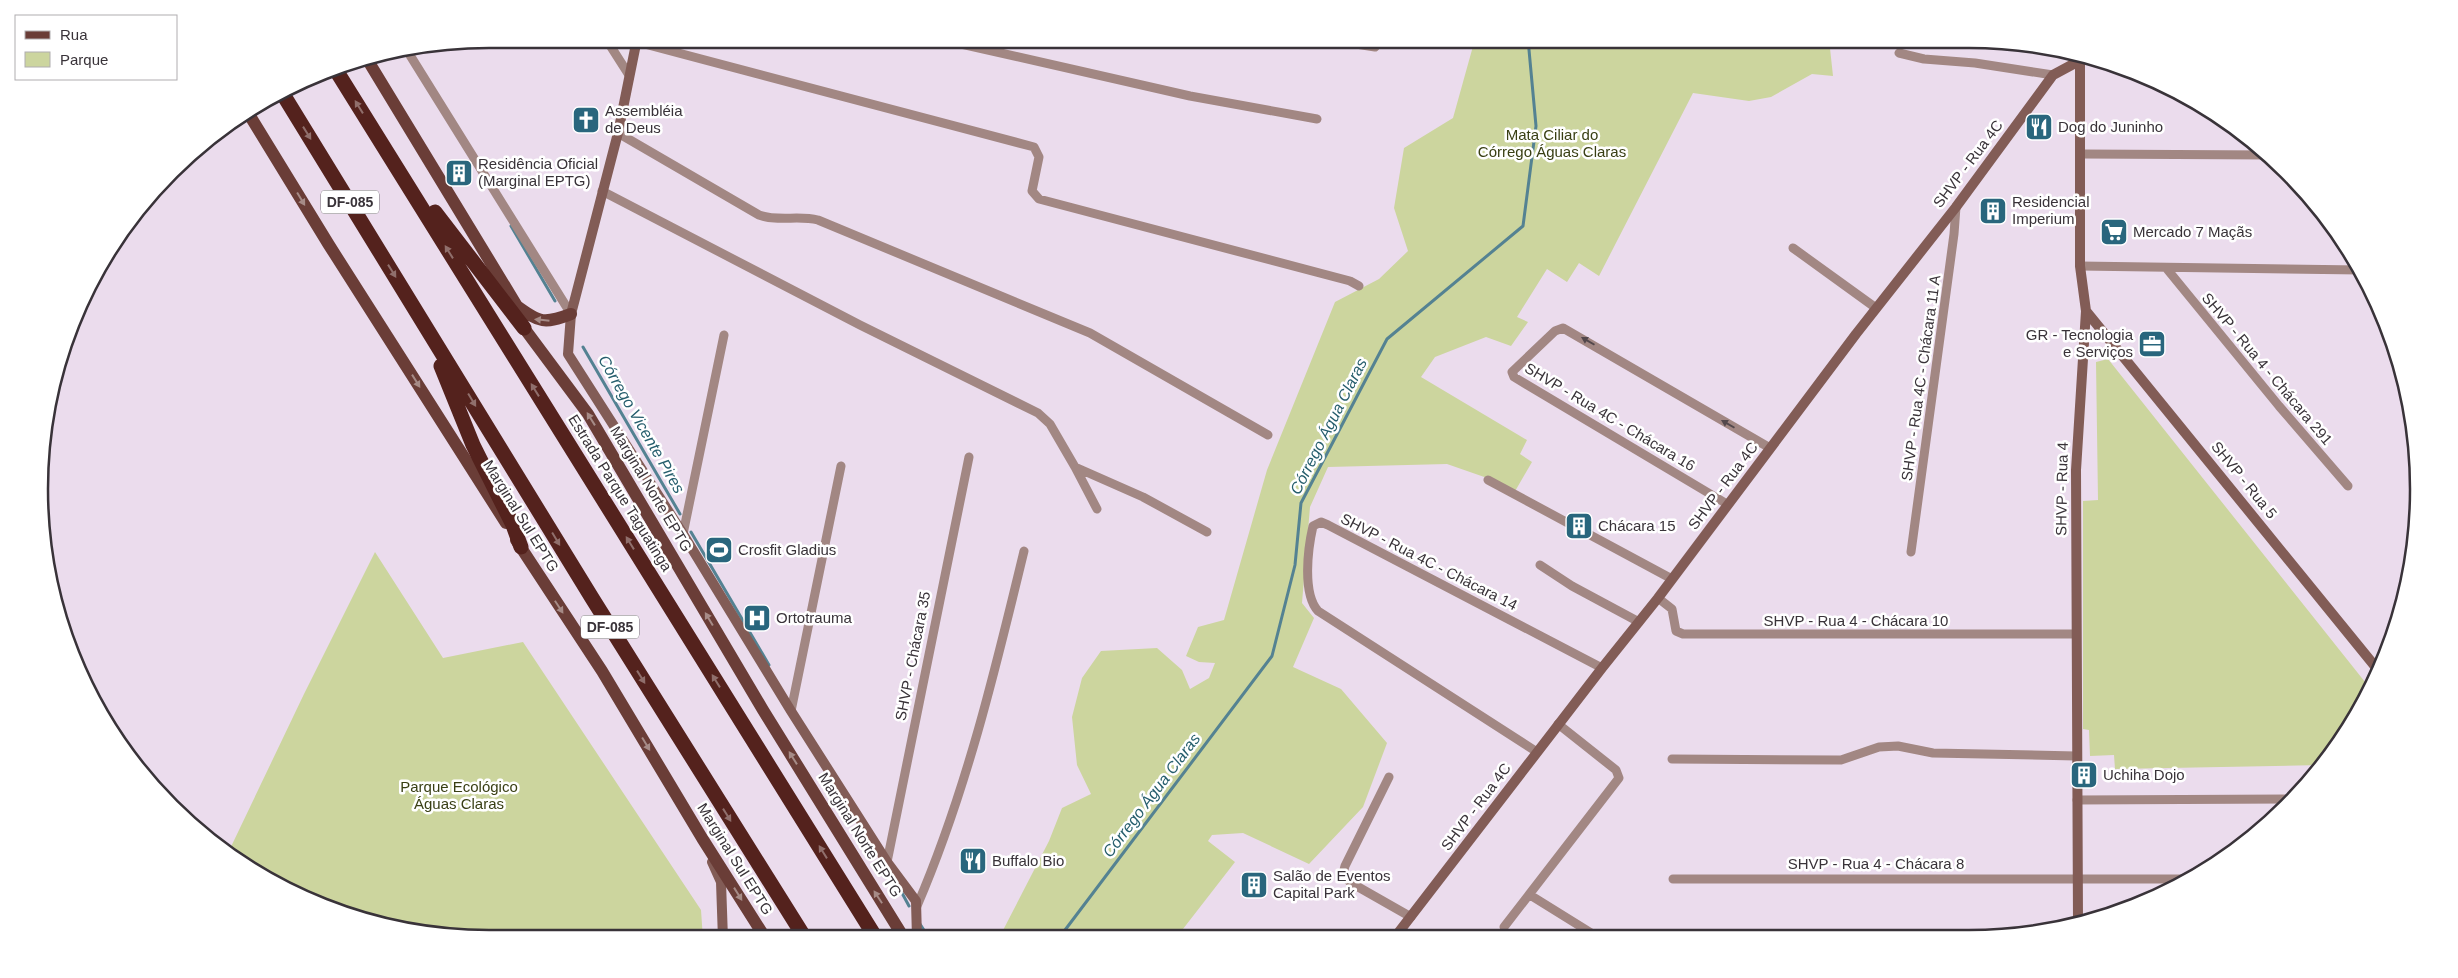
<svg xmlns="http://www.w3.org/2000/svg" width="2458" height="978" viewBox="0 0 2458 978" font-family="Arial,sans-serif">
	<style>
		.green { fill: #ccd59e }
		.lines { fill: none; stroke-linecap: round; stroke-linejoin: round }
		.stream { stroke: #548292; stroke-width: 3 }
		.street { stroke: #a28783; stroke-width: 9 }
		.secondary { stroke: #825c56; stroke-width: 10 }
		.primary { stroke: #6a3d37; stroke-width: 12 }
		.highway { stroke: #54221d; stroke-width: 15 }
		.oneway { fill: #906f6c }
		.oneway2 { fill: #a68b87 }
		.oneway3 { fill: #53484c }
		.labels { text-anchor: middle; stroke-width: 5; stroke-linejoin: round; paint-order: stroke }
		.shield { fill: #fff; stroke: #747074; stroke-width: 1 }
		.shield-label { font-size: 14px; font-weight: bold; fill: #393339 }
		.poi-label { font-size: 15px; fill: #393339; stroke: #fff; text-anchor: start }
		.park-label { font-size: 15px; fill: #393f14; stroke: #fff }
		.street-label { font-size: 15px; fill: #393339; stroke: #fff }
		.water-label { font-size: 16px; font-style: italic; fill: #265e6d; stroke: #fff }
		.rim { fill: none; stroke: #393339; stroke-width: 2.5 }
	</style>
	<rect width="100%" height="100%" fill="#ebdced"/>
	<path class="green" d="M1475,39H1829L1833,76L1812,74L1771,97L1749,101L1693,93L1599,276L1579,263L1567,282L1547,269L1517,317L1528,322L1511,346L1486,337L1435,357L1421,377L1527,440L1520,454L1532,462L1514,493L1490,479L1447,464L1328,467L1310,507L1302,603L1314,618L1293,667L1341,689L1387,743L1363,807L1309,864L1243,833L1212,835L1208,841L1235,862L1176,938H999L1049,841L1062,808L1091,794L1077,765L1072,717L1082,678L1101,651L1157,648L1182,670L1190,689L1209,678L1215,663L1199,662L1186,656L1198,627L1224,620L1267,470L1335,302L1379,279L1408,251L1394,208L1404,148L1453,118Z
		M2108,359L2369,687L2344,739L2321,765L2115,769L2114,755L2090,756L2089,730L2083,729V501L2098,500L2096,362Z
		M375,552L443,658L523,642L701,910L703,939H489L345,915L228,853L304,694Z"/>
	<g class="lines">
		<path class="stream" d="M511,226L555,301
			M583,347L680,514
			M691,532L769,665
			M895,880L909,906
			M920,924L929,938
			M1059,938L1272,656L1295,565L1301,503L1387,339L1523,226L1536,126L1528,39"/>
		<path class="street" d="M606,39L629,75
			M939,39L1190,96L1317,119
			M1256,39L1278,43L1287,39
			M1324,39L1375,47
			M637,42L1034,147L1039,157L1032,191L1039,199L1350,281L1359,286
			M408,52L571,314
			M1899,53L1924,59L1975,63L2053,75
			M618,133L759,215C778,222 798,215 818,220L1090,333L1268,435
			M2082,154L2270,155
			M602,191L860,325L1038,413L1050,424L1075,467L1143,497L1207,532
			M1793,248L1876,308
			M2080,266L2360,270
			M2167,269L2279,406L2348,486
			M1075,467L1097,509
			M1488,480L1672,579
			M1727,504L1514,377L1512,372L1555,331L1563,328L1770,448
			M683,534L724,335
			M1911,552L1954,234L1956,207
			M1540,565L1572,586L1639,622
			M1658,598L1672,609L1676,631L1683,634H2076
			M791,711L841,466
			M1537,752L1318,611C1302,593 1308,548 1313,526L1321,522L1328,525L1602,668
			M1672,759L1841,760L1879,747L1898,746L1933,753L2076,756
			M1389,777L1345,866C1342,875 1345,879 1353,884L1411,917
			M2077,800L2291,799
			M887,862L969,457
			M1673,879H2182
			M1530,895L1596,936
			M917,906C966,792 995,671 1024,551
			M1504,927L1619,778L1616,770L1558,724"/>
		<path class="secondary" d="M637,39L618,133L571,314L568,354L683,534L791,711L887,862L916,901L917,938
			M2086,311L2378,670
			M712,862L721,882L723,939
			M2078,922L2076,470L2086,311L2080,266V57
			M1395,937L1602,668L1658,598L1856,334L1956,207L2053,75L2079,61"/>
		<path class="primary" d="M367,59L517,306L524,328L588,414L763,710L904,938
			M247,111L329,245L506,523
			M517,306C540,323 544,324 571,314
			M516,540L602,671L702,838L766,939"/>
		<path class="highway" d="M334,67L876,938
			M281,91L592,598L805,938
			M435,212L524,328
			M441,366L473,445L513,525L521,547"/>
	</g>
	<defs><path id="oneway-solid" d="M-6-.8H1V-3.2L6.5 0L1 3.2V.8H-6Z" transform="scale(1.25)"/></defs>
	<g class="oneway">
		<use href="#oneway-solid" transform="translate(359 107) rotate(-122)"/>
		<use href="#oneway-solid" transform="translate(307 133) rotate(58)"/>
		<use href="#oneway-solid" transform="translate(449 252) rotate(-122)"/>
		<use href="#oneway-solid" transform="translate(392 271) rotate(58)"/>
		<use href="#oneway-solid" transform="translate(535 390) rotate(-122)"/>
		<use href="#oneway-solid" transform="translate(472 400) rotate(59)"/>
		<use href="#oneway-solid" transform="translate(556 539) rotate(59)"/>
		<use href="#oneway-solid" transform="translate(630 543) rotate(-122)"/>
		<use href="#oneway-solid" transform="translate(641 677) rotate(58)"/>
		<use href="#oneway-solid" transform="translate(716 681) rotate(-122)"/>
		<use href="#oneway-solid" transform="translate(727 815) rotate(58)"/>
		<use href="#oneway-solid" transform="translate(823 852) rotate(-122)"/>
	</g>
	<g class="oneway2">
		<use href="#oneway-solid" transform="translate(301 199) rotate(59)"/>
		<use href="#oneway-solid" transform="translate(542 320) rotate(-174)"/>
		<use href="#oneway-solid" transform="translate(416 381) rotate(58)"/>
		<use href="#oneway-solid" transform="translate(591 419) rotate(-122)"/>
		<use href="#oneway-solid" transform="translate(559 607) rotate(57)"/>
		<use href="#oneway-solid" transform="translate(709 619) rotate(-121)"/>
		<use href="#oneway-solid" transform="translate(646 744) rotate(59)"/>
		<use href="#oneway-solid" transform="translate(793 758) rotate(-122)"/>
		<use href="#oneway-solid" transform="translate(738 894) rotate(58)"/>
		<use href="#oneway-solid" transform="translate(878 897) rotate(-123)"/>
	</g>
	<g class="oneway3">
		<use href="#oneway-solid" transform="translate(1588 341) rotate(-150)"/>
		<use href="#oneway-solid" transform="translate(1728 424) rotate(-150)"/>
	</g>
	<defs>
		<g id="church-square" transform="scale(1.4375)"><rect x="-9" y="-9" width="18" height="18" rx="4" fill="#29667d" stroke="#fff"/><path d="M-1.2-6h2.4v3.5h3.3v2.4h-3.3V6h-2.4V-.1h-3.3v-2.4h3.3Z" fill="#fff"/></g>
		<g id="restaurant-square" transform="scale(1.4375)"><rect x="-9" y="-9" width="18" height="18" rx="4" fill="#29667d" stroke="#fff"/><path d="M-5-6h1v4h1v-4h1v4h1v-4h1v5L-1.5 .5V6h-2V.5L-5-1ZM5-6V6H3V1.5H1.5Q1.5-4 5-6Z" fill="#fff"/></g>
		<g id="building-square" transform="scale(1.4375)"><rect x="-9" y="-9" width="18" height="18" rx="4" fill="#29667d" stroke="#fff"/><path d="M-4-6H4V6H1V3H-1V6H-4ZM-2.5-4.3h1.7v1.8h-1.7ZM.8-4.3h1.7v1.8H.8ZM-2.5-1h1.7V.8h-1.7ZM.8-1h1.7V.8H.8Z" fill="#fff"/></g>
		<g id="supermarket-square" transform="scale(1.4375)"><rect x="-9" y="-9" width="18" height="18" rx="4" fill="#29667d" stroke="#fff"/><path d="M-6-5.5h2.5l.6 2H6L4.5 2H-2.5L-4.4-4H-6ZM-1.5 3.2a1.3 1.3 0 1 0 .1 0ZM3 3.2a1.3 1.3 0 1 0 .1 0Z" fill="#fff"/></g>
		<g id="office-square" transform="scale(1.4375)"><rect x="-9" y="-9" width="18" height="18" rx="4" fill="#29667d" stroke="#fff"/><path d="M-6-3h4V-5.5h4V-3h4V5H-6ZM-1-4.5V-3h2v-1.5ZM-6 0V1H6V0Z" fill="#fff"/></g>
		<g id="stadium-square" transform="scale(1.4375)"><rect x="-9" y="-9" width="18" height="18" rx="4" fill="#29667d" stroke="#fff"/><path d="M0-5a6.5 5 0 1 0 0 10a6.5 5 0 1 0 0-10ZM-3.5-1.8h7v3.6h-7Z" fill="#fff"/></g>
		<g id="hospital-square" transform="scale(1.4375)"><rect x="-9" y="-9" width="18" height="18" rx="4" fill="#29667d" stroke="#fff"/><path d="M-5-5h3v3.5h4V-5h3V5h-3V1.5h-4V5h-3Z" fill="#fff"/></g>
	</defs>
	<g fill-rule="evenodd">
		<use href="#church-square" x="586" y="120"/>
		<use href="#restaurant-square" x="2039" y="127"/>
		<use href="#building-square" x="459" y="173"/>
		<use href="#building-square" x="1993" y="211"/>
		<use href="#supermarket-square" x="2114" y="232"/>
		<use href="#office-square" x="2152" y="344"/>
		<use href="#building-square" x="1579" y="526"/>
		<use href="#stadium-square" x="719" y="550"/>
		<use href="#hospital-square" x="757" y="618"/>
		<use href="#building-square" x="2084" y="775"/>
		<use href="#restaurant-square" x="973" y="861"/>
		<use href="#building-square" x="1254" y="885"/>
	</g>
	<g class="labels">
		<g class="shield">
			<rect x="321" y="190.5" width="58" height="23" rx="4"/>
			<rect x="581" y="615.5" width="58" height="23" rx="4"/>
		</g>
		<g class="shield-label">
			<text x="350" y="207">DF-085</text>
			<text x="610" y="632">DF-085</text>
		</g>
		<g class="poi-label">
			<text x="605" y="116">Assembléia<tspan x="605" dy="17">de Deus</tspan></text>
			<text x="2058" y="132">Dog do Juninho</text>
			<text x="478" y="169">Residência Oficial<tspan x="478" dy="17">(Marginal EPTG)</tspan></text>
			<text x="2012" y="207">Residencial<tspan x="2012" dy="17">Imperium</tspan></text>
			<text x="2133" y="237">Mercado 7 Maçãs</text>
			<text x="2133" y="340" text-anchor="end">GR - Tecnologia<tspan x="2133" dy="17">e Serviços</tspan></text>
			<text x="1598" y="531">Chácara 15</text>
			<text x="738" y="555">Crosfit Gladius</text>
			<text x="776" y="623">Ortotrauma</text>
			<text x="2103" y="780">Uchiha Dojo</text>
			<text x="992" y="866">Buffalo Bio</text>
			<text x="1273" y="881">Salão de Eventos<tspan x="1273" dy="17">Capital Park</tspan></text>
		</g>
		<g class="park-label">
			<text x="1552" y="140">Mata Ciliar do<tspan x="1552" dy="17">Córrego Águas Claras</tspan></text>
			<text x="459" y="792">Parque Ecológico<tspan x="459" dy="17">Águas Claras</tspan></text>
		</g>
		<g class="street-label">
			<text transform="translate(1968 164) rotate(-53)" y="5">SHVP - Rua 4C</text>
			<text transform="translate(2267 369) rotate(50)" y="5">SHVP - Rua 4 - Chácara 291</text>
			<text transform="translate(1921 378) rotate(-82)" y="5">SHVP - Rua 4C - Chácara 11 A</text>
			<text transform="translate(1610 417) rotate(31)" y="5">SHVP - Rua 4C - Chácara 16</text>
			<text transform="translate(2244 480) rotate(51)" y="5">SHVP - Rua 5</text>
			<text transform="translate(1723 486) rotate(-53)" y="5">SHVP - Rua 4C</text>
			<text transform="translate(651 489) rotate(59)" y="5">Marginal Norte EPTG</text>
			<text transform="translate(2062 489) rotate(-89)" y="5">SHVP - Rua 4</text>
			<text transform="translate(620 493) rotate(58)" y="5">Estrada Parque Taguatinga</text>
			<text transform="translate(521 516) rotate(58)" y="5">Marginal Sul EPTG</text>
			<text transform="translate(1429 562) rotate(27)" y="5">SHVP - Rua 4C - Chácara 14</text>
			<text x="1856" y="626">SHVP - Rua 4 - Chácara 10</text>
			<text transform="translate(913 656) rotate(-79)" y="5">SHVP - Chácara 35</text>
			<text transform="translate(1476 807) rotate(-53)" y="5">SHVP - Rua 4C</text>
			<text transform="translate(860 835) rotate(58)" y="5">Marginal Norte EPTG</text>
			<text transform="translate(735 859) rotate(58)" y="5">Marginal Sul EPTG</text>
			<text x="1876" y="869">SHVP - Rua 4 - Chácara 8</text>
		</g>
		<g class="water-label">
			<text transform="translate(642 424) rotate(60)" y="6">Córrego Vicente Pires</text>
			<text transform="translate(1328 426) rotate(-63)" y="6">Córrego Água Claras</text>
			<text transform="translate(1151 795) rotate(-53)" y="6">Córrego Água Claras</text>
		</g>
	</g>
	<path d="M0 0H2458V978H0ZM489 48H1969A441 441 0 0 1 2410 489V489A441 441 0 0 1 1969 930H489A441 441 0 0 1 48 489V489A441 441 0 0 1 489 48Z" fill="#fff" fill-rule="evenodd"/>
	<path class="rim" d="M489 48H1969A441 441 0 0 1 2410 489V489A441 441 0 0 1 1969 930H489A441 441 0 0 1 48 489V489A441 441 0 0 1 489 48Z"/>
	<rect x="15" y="15" width="162" height="65" fill="#ffffff" stroke="#b0adb0"/>
	<rect x="25" y="31" width="25" height="8" fill="#6a3d37" stroke="#b0adb0"/>
	<text x="60" y="40" font-size="15" fill="#393339">Rua</text>
	<rect x="25" y="52" width="25" height="15" fill="#ccd59e" stroke="#b0adb0"/>
	<text x="60" y="65" font-size="15" fill="#393339">Parque</text>
</svg>
